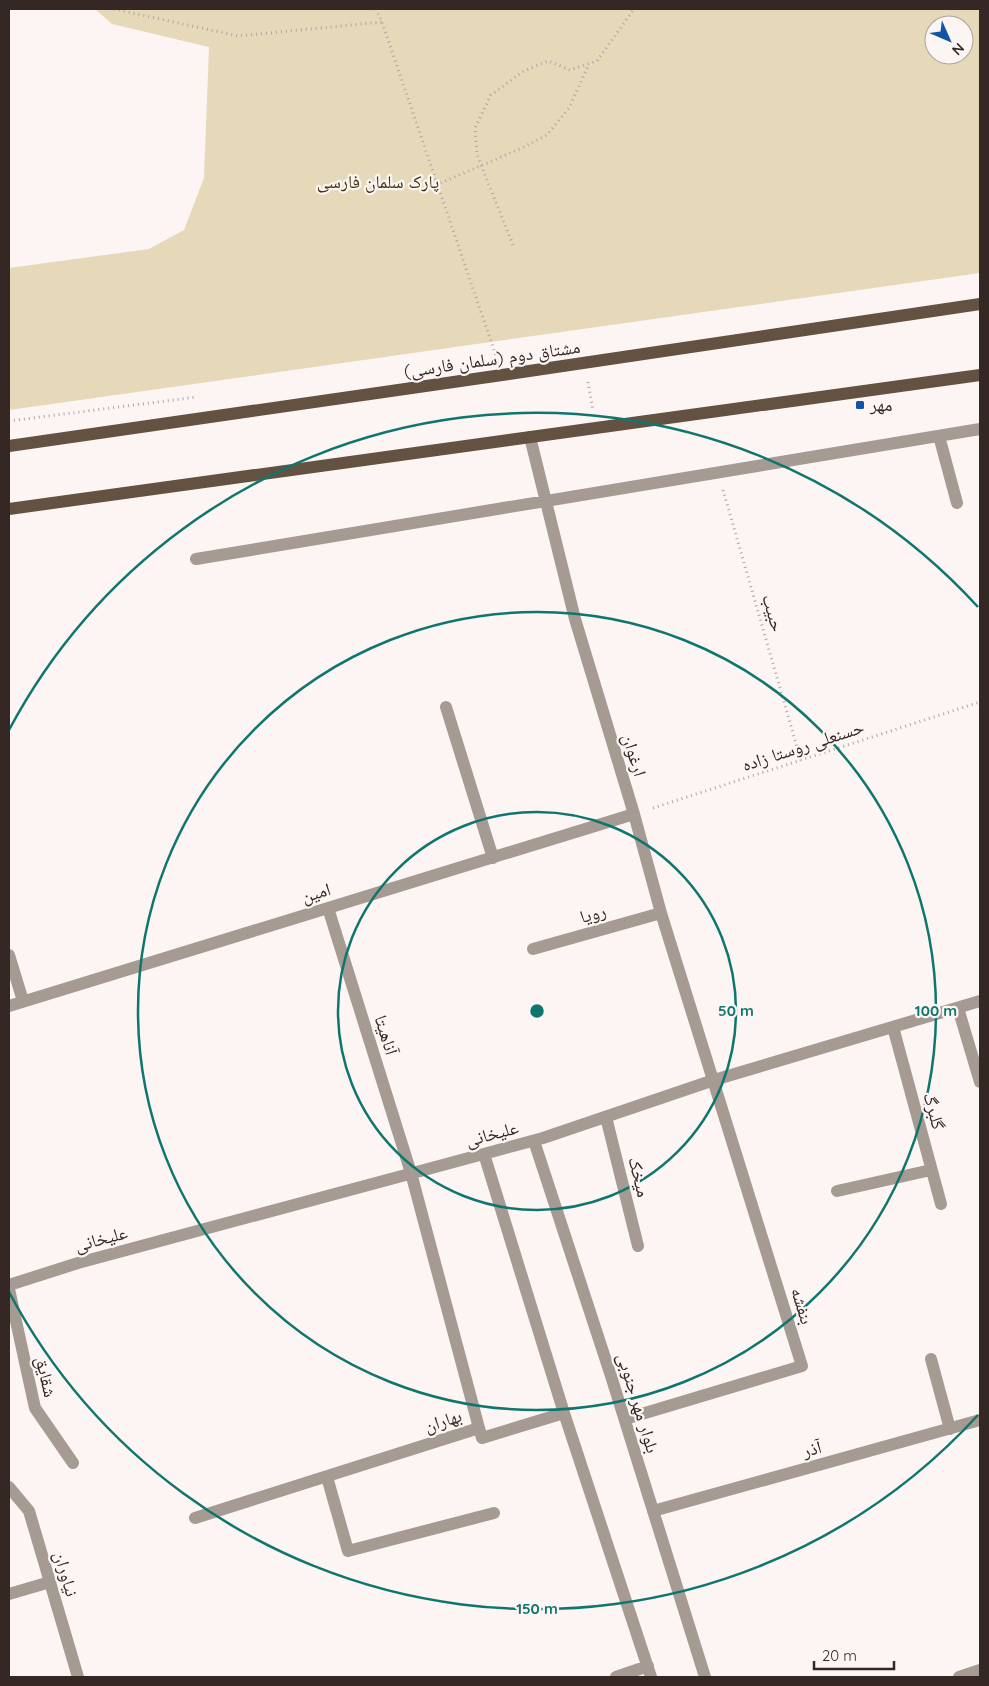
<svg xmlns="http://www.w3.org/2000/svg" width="989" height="1686" viewBox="0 0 989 1686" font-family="Quicksand,'Noto Naskh Arabic',sans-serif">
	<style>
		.green { fill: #e5d9b9; fill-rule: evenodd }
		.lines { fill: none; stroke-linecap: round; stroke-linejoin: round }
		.path { stroke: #afa6a3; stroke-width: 3; stroke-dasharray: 1 4; stroke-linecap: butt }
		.minor { stroke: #a69b92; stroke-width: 12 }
		.major { stroke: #635141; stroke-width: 12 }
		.ring { fill: none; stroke: #0f766e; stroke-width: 2.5 }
		.poi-dot { fill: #1353a3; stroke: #fcf5f3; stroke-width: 2 }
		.labels { text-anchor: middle; stroke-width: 4.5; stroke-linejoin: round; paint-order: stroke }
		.park-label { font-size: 18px; fill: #3e3210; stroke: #fcf5f3 }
		.street-label { font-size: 18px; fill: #342724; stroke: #fcf5f3 }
		.poi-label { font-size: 18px; fill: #342724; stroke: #fcf5f3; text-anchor: start }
		.centre { fill: #0f766e; stroke: #fcf5f3; stroke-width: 2.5 }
		.ring-label { font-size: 15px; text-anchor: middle; font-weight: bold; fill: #0f766e; stroke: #fcf5f3; stroke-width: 4.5; stroke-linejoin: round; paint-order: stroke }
	</style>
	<rect width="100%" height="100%" fill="#fcf5f3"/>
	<path class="green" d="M95,9H980V273L9,410V268L149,249L184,230L204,178L209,47L112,24ZM934,25H964V55H934Z"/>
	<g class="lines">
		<path class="path" d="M114,9L238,36L382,22
			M376,9L382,22L496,356
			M436,185L522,148L547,135L569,108L589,64
			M513,245L477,155L475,128L491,95L522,72L548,61L570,70L597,61L634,9
			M588,382L593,410
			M9,421L197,397
			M723,490L801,761
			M653,808L980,702"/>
		<path class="minor" d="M939,436L957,503
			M530,437L575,619L634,814L661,913L802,1366L625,1419
			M196,559L980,429
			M446,707L493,858
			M533,949L661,913
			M9,955L23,1001
			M9,1006L634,814
			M958,1008L980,1082
			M893,1027L941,1204
			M606,1117L638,1246
			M534,1141L611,1376L705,1677
			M484,1154L564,1413L651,1677
			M837,1191L931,1170
			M9,1285L78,1263L543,1138L714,1080L980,1001
			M9,1289L35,1408L73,1463
			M931,1359L950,1429
			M479,1428L482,1438L564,1413
			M327,1477L348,1551L494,1513
			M9,1487L29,1511L78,1677
			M653,1511L980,1420
			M195,1518L479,1428L411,1173L328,908
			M9,1594L50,1582
			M616,1677L648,1666
			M959,1677L980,1670"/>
		<path class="major" d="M9,446L502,375L980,304
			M9,509L980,375"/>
	</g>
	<g class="ring">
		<circle cx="537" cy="1011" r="199"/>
		<circle cx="537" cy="1011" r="399"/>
		<path d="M978 1415A598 598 0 0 1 9 1292M9 730A598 598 0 0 1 978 607"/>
	</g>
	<rect class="poi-dot" x="855" y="400" width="10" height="10" rx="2.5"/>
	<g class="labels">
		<g class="park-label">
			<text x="378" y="188">پارک سلمان فارسی</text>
		</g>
		<g class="street-label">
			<text transform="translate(492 359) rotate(-8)" y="6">مشتاق دوم (سلمان فارسی)</text>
			<text transform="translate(773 613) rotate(74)" y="6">حبیب</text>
			<text transform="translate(803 746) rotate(-18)" y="6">حسنعلی روستا زاده</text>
			<text transform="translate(634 755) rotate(73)" y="6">ارغوان</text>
			<text transform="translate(316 893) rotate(-17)" y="6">امین</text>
			<text transform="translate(593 914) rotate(-16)" y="6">رویا</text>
			<text transform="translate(386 1035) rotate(73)" y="6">آناهیتا</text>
			<text transform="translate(934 1111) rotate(75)" y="6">گلبرگ</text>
			<text transform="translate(492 1134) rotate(-15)" y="6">علیخانی</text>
			<text transform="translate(639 1177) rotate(76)" y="6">میخک</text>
			<text transform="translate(101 1239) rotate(-15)" y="6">علیخانی</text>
			<text transform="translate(802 1306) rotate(73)" y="6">بنفشه</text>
			<text transform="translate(46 1377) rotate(77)" y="6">شقایق</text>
			<text transform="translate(638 1403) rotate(73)" y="6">بلوار مهر جنوبی</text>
			<text transform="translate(443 1421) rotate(-18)" y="6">بهاران</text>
			<text transform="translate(812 1449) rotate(-15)" y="6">آذر</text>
			<text transform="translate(66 1574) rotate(74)" y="6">نیاوران</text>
		</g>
		<g class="poi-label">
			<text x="870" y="411">مهر</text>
		</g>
	</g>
	<circle cx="537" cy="1011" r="8" class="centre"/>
	<g class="ring-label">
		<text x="736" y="1016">50 m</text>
		<text x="936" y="1016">100 m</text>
		<text x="537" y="1614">150 m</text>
	</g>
	<rect width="989" height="1686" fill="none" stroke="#342724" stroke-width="20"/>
	<g transform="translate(949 40) rotate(135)"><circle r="24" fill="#fcf5f3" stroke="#aca3a0"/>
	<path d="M0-4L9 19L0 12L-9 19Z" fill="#1353a3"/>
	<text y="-8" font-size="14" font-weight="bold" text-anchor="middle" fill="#342724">N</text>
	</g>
	<path d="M814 1661v8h80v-8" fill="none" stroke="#342724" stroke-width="2.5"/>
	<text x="822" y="1661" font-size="15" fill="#342724" stroke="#fcf5f3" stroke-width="4" paint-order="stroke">20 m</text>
</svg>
